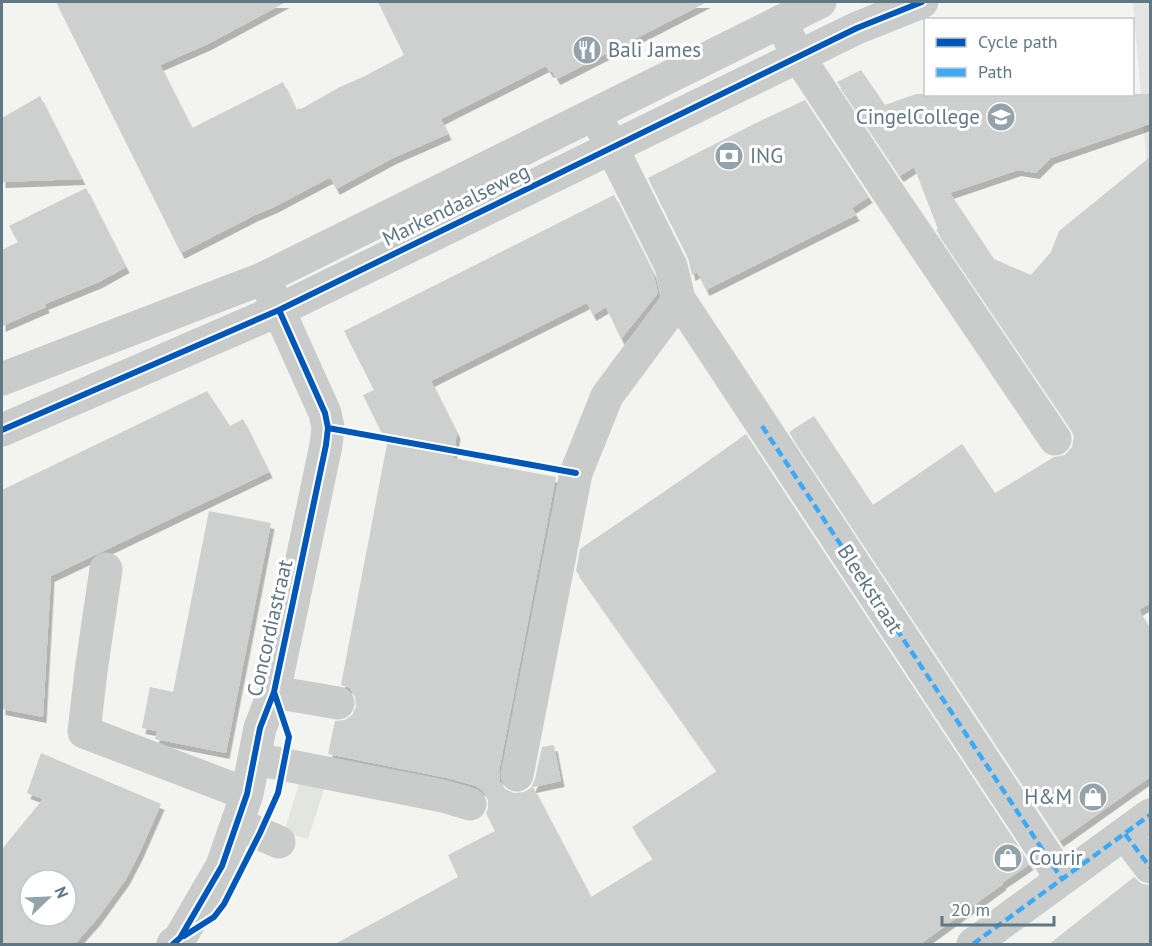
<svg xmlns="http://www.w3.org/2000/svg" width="1152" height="946" viewBox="0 0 1152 946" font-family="'PT Sans',sans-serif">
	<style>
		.built { fill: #e3e4e3 }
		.green { fill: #e3e6de }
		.building { fill: #ced0cf; fill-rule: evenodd; filter: url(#shadow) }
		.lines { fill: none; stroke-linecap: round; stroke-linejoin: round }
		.minor { stroke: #cacccc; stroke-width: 33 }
		.quiet { stroke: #3fa9f5; stroke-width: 4.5; stroke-dasharray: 9 4.5; stroke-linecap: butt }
		.cycleway-casing { stroke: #fff; stroke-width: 10 }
		.cycleway { stroke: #0057b8; stroke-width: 6 }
		.labels { text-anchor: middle; stroke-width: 6; stroke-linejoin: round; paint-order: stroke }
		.poi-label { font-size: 21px; fill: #607883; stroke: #fff; text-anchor: start }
		.street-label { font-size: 21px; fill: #607883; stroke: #fff }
	</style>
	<defs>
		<filter id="shadow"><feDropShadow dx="3.5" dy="6" stdDeviation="0" flood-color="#0004"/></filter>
	</defs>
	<rect width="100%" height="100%" fill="#f3f3f0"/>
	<path class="built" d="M1133,2H1150V203Z"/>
	<path class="green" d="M301,778L326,783L308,839L284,832Z"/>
	<path class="building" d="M56,2H286L208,44L160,65L192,128L283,82L296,110L300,108L301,109L340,87L365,76L404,55L378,2H707L557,79L552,71L550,72L546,66L441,119L448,134L393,158L336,189L331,178L327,179L274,207L255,215L181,253Z
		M861,70L885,105L916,94H1150V124L1051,158L1036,173L1018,170L950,193L994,259L1031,275L1051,252L1059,231L1150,157V603L1139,610L1150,628V777L1060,841L789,432L814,416L873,505L962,444L995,493L1054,457L1065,455L1072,447L1074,437L1071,429L936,230L938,229L914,167L900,176L837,82Z
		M40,96L82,179L2,182V118Z
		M805,100L869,197L852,208L856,215L706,290L697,272L692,275L688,258L648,178L758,122Z
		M86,188L126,267L99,282L45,304L46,307L2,326V250L18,242L9,226Z
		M614,195L653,272L658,293L621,339L606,307L593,315L587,303L431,381L457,433L453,458L556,477L499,771L500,782L505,789L514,793L524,792L531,788L535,779L542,747L554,745L561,781L533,787L591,897L653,859L632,827L717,771L576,571L580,549L687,476L746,434L1030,864L1002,883L1003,884L919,945H333L458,877L448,855L495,831L486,813L488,809V799L483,791L476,786L447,778L328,754L335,721L345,720L352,715L356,707L355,696L350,688L341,685L387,444L363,395L374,390L344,331Z
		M207,391L230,426L243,419L269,472L51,576L43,717L2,709V490Z
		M209,511L271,523L226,753L155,739L157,731L142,728L150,687L173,692Z
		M41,753L161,804L139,854L126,879L97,919L74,945H2V849L43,799L27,793ZM30,880H66V916H30Z
		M1134,877L1142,884L1150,885V945H1048Z"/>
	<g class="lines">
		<path class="minor" d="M788,36L798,56L884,186L1055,439
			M602,128L671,266L679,299L1062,879
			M2,379L264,278L820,2
			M2,430L279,310L857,28L922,2
			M106,569L91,671L84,732L247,794
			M274,692L338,703
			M255,759L443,796L470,804
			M517,775L576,473L607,396L679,299
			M237,824L279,842
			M1125,834L1150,867
			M173,944L180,938L222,866L247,794L260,728L274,692L326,445L328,428L325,413L270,291
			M973,944L1150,815"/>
		<path class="quiet" d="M762,426L1062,879
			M1125,834L1150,867
			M973,944L1150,815"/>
		<g class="cycleway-casing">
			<path id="cycleway" d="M328,428L576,473
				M2,430L279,310L857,28L922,2
				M184,936L214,917L224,904L260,833L278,793L289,737L274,692
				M173,944L180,938L222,866L247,794L260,728L274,692L326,445L328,428L325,413L279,310"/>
		</g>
		<use href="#cycleway" class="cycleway"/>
	</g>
	<defs>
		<g id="restaurant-disc" transform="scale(1.5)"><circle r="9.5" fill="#93a3a9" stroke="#fff"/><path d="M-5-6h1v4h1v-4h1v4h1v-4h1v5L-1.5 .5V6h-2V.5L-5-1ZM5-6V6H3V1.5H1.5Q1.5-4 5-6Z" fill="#fff"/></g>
		<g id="school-disc" transform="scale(1.5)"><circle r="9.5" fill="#93a3a9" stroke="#fff"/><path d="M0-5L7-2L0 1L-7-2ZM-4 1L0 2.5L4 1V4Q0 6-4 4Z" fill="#fff"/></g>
		<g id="bank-disc" transform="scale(1.5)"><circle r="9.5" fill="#93a3a9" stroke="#fff"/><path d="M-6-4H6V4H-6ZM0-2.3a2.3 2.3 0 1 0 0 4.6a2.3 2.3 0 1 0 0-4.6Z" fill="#fff"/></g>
		<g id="shop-disc" transform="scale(1.5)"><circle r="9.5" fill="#93a3a9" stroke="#fff"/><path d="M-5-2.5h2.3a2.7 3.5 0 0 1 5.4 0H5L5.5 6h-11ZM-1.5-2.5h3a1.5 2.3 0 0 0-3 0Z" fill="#fff"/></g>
	</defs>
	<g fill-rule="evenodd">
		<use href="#restaurant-disc" x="587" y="50"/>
		<use href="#school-disc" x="1001" y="117"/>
		<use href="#bank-disc" x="729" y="156"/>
		<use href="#shop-disc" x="1093" y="797"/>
		<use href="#shop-disc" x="1008" y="858"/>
	</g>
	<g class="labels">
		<g class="poi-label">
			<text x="608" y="57">Bali James</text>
			<text x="980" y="124" text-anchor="end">CingelCollege</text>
			<text x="750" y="163">ING</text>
			<text x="1072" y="804" text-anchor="end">H&amp;M</text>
			<text x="1029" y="865">Courir</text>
		</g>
		<g class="street-label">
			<text transform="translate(456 205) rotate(-26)" y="7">Markendaalseweg</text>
			<text transform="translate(870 589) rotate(57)" y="7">Bleekstraat</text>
			<text transform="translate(270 628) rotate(-77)" y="7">Concordiastraat</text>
		</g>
	</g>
	<rect width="1152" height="946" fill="none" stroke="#607883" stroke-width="6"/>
	<rect x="924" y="18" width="210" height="78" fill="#ffffff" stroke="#bfc9cd" stroke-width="1.5"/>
	<rect x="936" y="38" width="30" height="9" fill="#0057b8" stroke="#bfc9cd" stroke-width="1.5"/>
	<text x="978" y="48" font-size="18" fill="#607883">Cycle path</text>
	<rect x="936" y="68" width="30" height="9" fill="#3fa9f5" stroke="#bfc9cd" stroke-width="1.5"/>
	<text x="978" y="78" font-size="18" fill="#607883">Path</text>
	<g transform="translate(48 898) rotate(67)"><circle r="28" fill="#ffffff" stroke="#bfc9cd" stroke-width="1.5"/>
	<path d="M0-4.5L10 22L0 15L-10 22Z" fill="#93a3a9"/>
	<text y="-9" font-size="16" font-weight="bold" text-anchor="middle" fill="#607883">N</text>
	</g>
	<path d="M942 916v9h112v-9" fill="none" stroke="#607883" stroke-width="3"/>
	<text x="951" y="916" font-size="18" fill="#607883" stroke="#ffffff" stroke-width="4.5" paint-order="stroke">20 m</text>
</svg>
